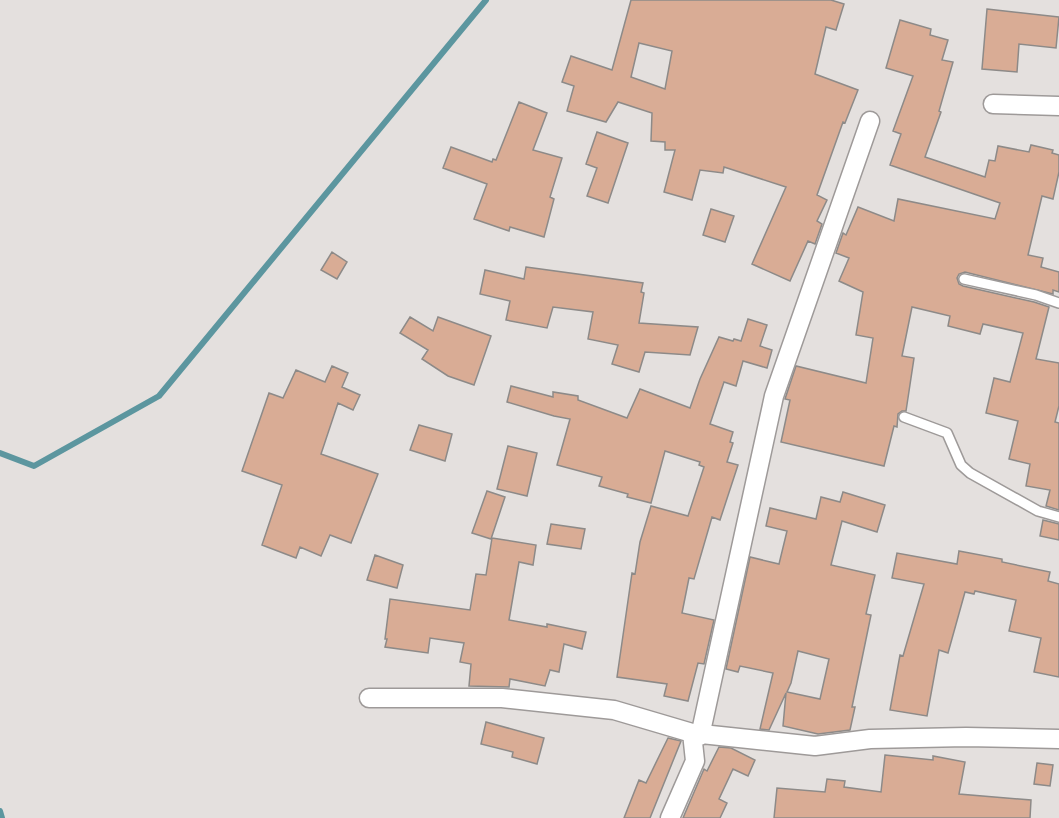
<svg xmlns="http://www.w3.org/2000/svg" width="1059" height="818" viewBox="0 0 1059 818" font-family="'DejaVu Sans',sans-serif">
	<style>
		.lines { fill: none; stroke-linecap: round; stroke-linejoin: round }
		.stream { stroke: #5c969f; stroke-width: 6 }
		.building { fill: #d9ac95; stroke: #8d8a88; stroke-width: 1.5; fill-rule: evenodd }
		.lane-casing { stroke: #9e9a99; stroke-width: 12 }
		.street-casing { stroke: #9e9a99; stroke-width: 21 }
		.lane { stroke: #fff; stroke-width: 9 }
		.street { stroke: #fff; stroke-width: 18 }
	</style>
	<rect width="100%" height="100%" fill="#e4e0de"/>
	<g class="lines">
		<path class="stream" d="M0,453L34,466L159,396L486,0
			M0,811L2,818"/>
	</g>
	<path class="building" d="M631,0H831L844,4L836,30L826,27L815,74L858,90L845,123L843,122L817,195L827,200L817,221L822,224L815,244L808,241L790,281L752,264L786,187L724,167L723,173L700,170L692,200L664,192L675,150H665V142L651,141L652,113L618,102L606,122L567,111L574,86L562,82L571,56L612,70ZM639,43L672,51L665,89L631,77Z
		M987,9L1059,17L1056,48L1019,44L1017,72L982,69Z
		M900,20L931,29L930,35L948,40L942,60L953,62L939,111L941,112L925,157L985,177L989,160L995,161L998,146L1029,152L1031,145L1053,150L1052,153L1059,155V172L1053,199L1042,196L1028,255L1043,258L1041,267L1059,272V292L1053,290V294L965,272L959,274L957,278L959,284L963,286L1034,302L1049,307L1036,359L1059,363V406L1055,422L1059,423V510L1046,506L1050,490L1026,486L1030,464L1009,459L1018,421L986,413L994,378L1010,382L1023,333L983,324L980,334L948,326L950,316L912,307L902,356L914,358L906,411H902L898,414L897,427L894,426L884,466L781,442L790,400L785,399L796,366L866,383L873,338L856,335L863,292L839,281L849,258L836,253L843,233L846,235L858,207L894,221L898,199L995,219L1000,203L890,165L901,134L893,131L913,76L886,68Z
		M519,102L547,113L533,150L562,158L550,197L554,199L544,237L510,227L509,231L474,219L487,184L443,168L451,147L492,162L493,159L496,160Z
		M597,132L628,143L608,203L587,196L597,168L586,164Z
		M711,209L734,216L725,242L703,235Z
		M332,252L347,262L337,279L321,270Z
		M526,267L643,283L641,292L644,293L639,323L698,327L690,355L645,352L639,372L612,364L618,345L588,339L593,312L553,307L547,328L506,320L510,301L480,294L485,270L524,279Z
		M410,317L433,331L438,317L491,336L474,385L448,376L422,359L428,350L400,333Z
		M748,319L767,325L760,346L772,350L767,368L743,361L736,386L724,382L710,424L733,432L730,442L733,443L727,462L738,465L720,520L712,517L694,579L689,578L682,613L714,620L704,664L698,663L688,701L664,696L667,684L617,677L632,573L635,574L640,542L651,506L688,516L704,467L699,465L700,462L665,451L651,503L627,497L628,494L599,486L602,477L557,465L570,419L554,416L507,402L511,386L553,397V392L578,396V400L627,418L640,389L690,408L700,379L719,337L733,341L734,339L741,341Z
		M332,366L348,373L342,387L360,395L353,410L338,403L321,454L378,474L351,543L330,535L321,556L300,547L296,558L262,545L282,485L242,471L269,393L283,398L296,370L325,382Z
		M419,425L452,434L445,461L410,450Z
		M508,446L537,453L527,496L497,489Z
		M487,491L505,497L491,539L472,533Z
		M843,492L885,505L877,532L842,521L831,565L875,575L866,614L871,615L852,707H855L850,730L818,734L783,726L786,693L769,730L760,729L773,673L740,666L738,672L726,669L750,557L779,564L787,531L766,526L770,508L816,519L821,497L840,502ZM798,651L829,659L820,699L787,692L791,683Z
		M1043,520L1059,524V540L1040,536Z
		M551,524L585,529L581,549L547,544Z
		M492,538L536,545L533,565L519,562L509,620L547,627V624L586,632L582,649L564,644L559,672L550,670L545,686L510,679L509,687L469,686L471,664L460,662L464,643L430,638L428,653L385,647L387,639H385L390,599L470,610L476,574L486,575Z
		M959,551L1002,559V562L1050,572L1048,581L1059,584V677L1034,672L1041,638L1009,631L1016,600L975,591L974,594L965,592L948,653L939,650L927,716L890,710L900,655L903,656L924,584L892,578L897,553L957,564Z
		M375,555L403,565L397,588L367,580Z
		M486,722L544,738L537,764L512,757L513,752L481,744Z
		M668,738L681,741L650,818H624L639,780L646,783Z
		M719,747L731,748L755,760L748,776L733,769L719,799L727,803L720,818H683L704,769L707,771Z
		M885,755L933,760V756L965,762L959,794L1031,800L1030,818H774L777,788L825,792L827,779L845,781L844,787L881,792Z
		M1037,763L1053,765L1050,786L1034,784Z"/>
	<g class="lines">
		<g class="lane-casing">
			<path id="lane" d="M964,279L1036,295L1059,303
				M904,417L947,433L961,465L970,473L1038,511L1059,517"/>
		</g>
		<g class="street-casing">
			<path id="street" d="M993,104L1059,106
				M369,698H502L614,710L692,733
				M700,736L774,396L870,121
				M670,818L695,761L692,733L815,746L870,739L966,737L1059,739"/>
		</g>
		<use href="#lane" class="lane"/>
		<use href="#street" class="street"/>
	</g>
</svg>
